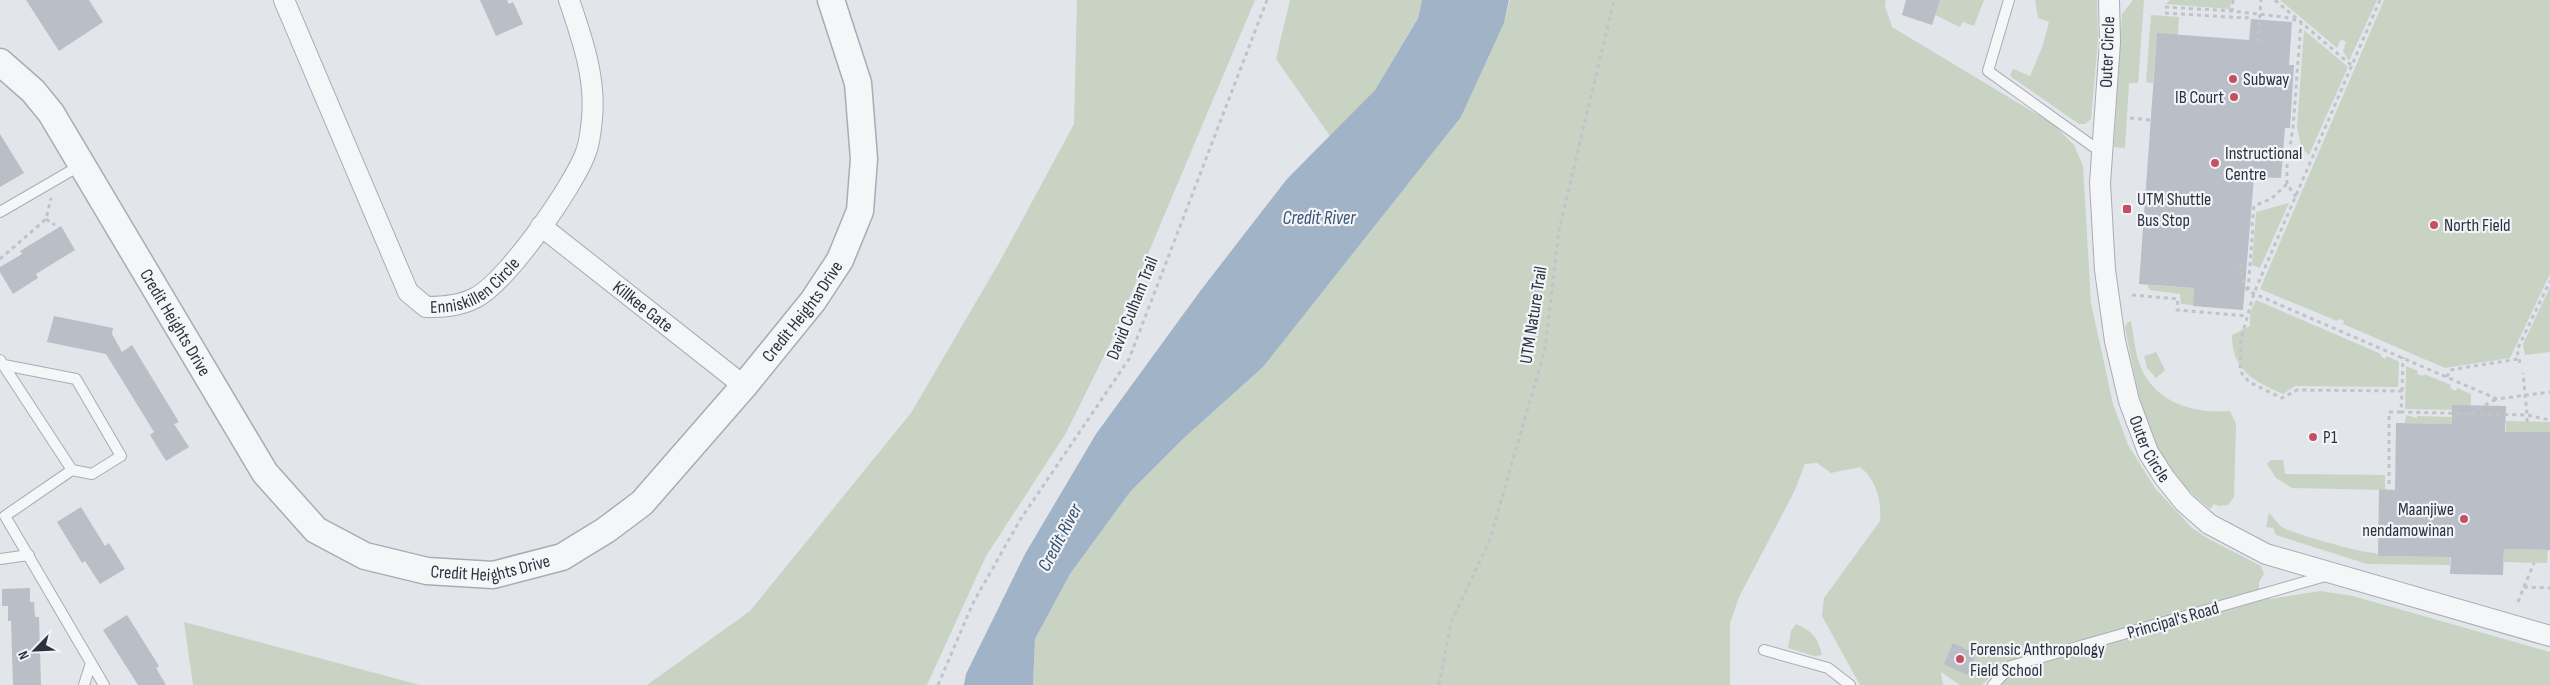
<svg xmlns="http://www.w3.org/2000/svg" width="2550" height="685" viewBox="0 0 2550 685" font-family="'Sofia Sans Condensed',sans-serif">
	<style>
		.green { fill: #c8d3c4 }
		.water { fill: #a0b3c7 }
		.building { fill: #babec6 }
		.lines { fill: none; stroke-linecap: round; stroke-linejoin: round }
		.service-casing { stroke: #a8acb4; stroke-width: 12 }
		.minor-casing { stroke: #a8acb4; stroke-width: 22 }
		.tertiary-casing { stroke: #a8acb4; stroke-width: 29 }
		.path { stroke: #c1c3c8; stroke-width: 3; stroke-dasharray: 4 4; stroke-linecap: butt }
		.service { stroke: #f5f6f8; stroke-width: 10 }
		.minor { stroke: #f5f6f8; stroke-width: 20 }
		.tertiary { stroke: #f5f6f8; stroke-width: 26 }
		.poi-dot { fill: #c45162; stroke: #f2f4f7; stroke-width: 2 }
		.labels { text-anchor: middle; stroke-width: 4.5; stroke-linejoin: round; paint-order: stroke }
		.street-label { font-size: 18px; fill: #2c3340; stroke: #f2f4f7 }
		.poi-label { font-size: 18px; fill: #2c3340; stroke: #f2f4f7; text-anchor: start }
		.water-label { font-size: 19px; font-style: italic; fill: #395271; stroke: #f2f4f7 }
	</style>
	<rect width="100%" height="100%" fill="#e2e5ea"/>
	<path class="green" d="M1077,0H1255L1110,344L1066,433L986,556L927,685H647L750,611L911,413L1000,261L1074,124Z
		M1290,0H1422L1418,17L1375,90L1330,136L1276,59Z
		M1510,0H1886L1885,6L1892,27L2053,124L2074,145L2083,166L2091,303L2113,404L2128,445L2155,488L2192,528L2207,538L2261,566L2264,574L2259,582V592L2270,599L2320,591L2353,596L2550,652V685H2002L2009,663L1997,670L1982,685H1960L1941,672L1943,685H1860L1822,616L1824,598L1880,521C1882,501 1876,479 1860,467L1831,473L1817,463L1805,464L1794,492L1739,597L1730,623V685H1033L1035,639L1070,574L1130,492L1185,437L1263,367L1461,117L1504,23Z
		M1940,0H1984L1974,26L1963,22L1960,27L1935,15Z
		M2035,0H2097L2098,41L2091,119L2085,124H2079L2010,76L2013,69L2030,76L2043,45L2049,22L2038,18Z
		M2133,0H2144L2138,83H2129L2125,148L2114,147L2122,14Z
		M2170,0H2231L2230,9L2166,4Z
		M2280,0H2377L2349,61L2343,51L2346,42L2341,39L2337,48Z
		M2384,0H2550V274L2510,358L2445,368L2343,324L2344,321L2339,319L2337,321L2260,289Z
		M2151,15L2179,17L2178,35L2157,34L2153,83L2146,82Z
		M2304,30L2348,67L2309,155L2302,149L2297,128Z
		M2289,203L2260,268L2252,265L2256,212Z
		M2147,285L2194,288L2193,305L2181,304L2180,294L2150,290Z
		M2550,287V352L2525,355L2523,344Z
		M2256,300L2381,354V356L2385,359L2387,356L2399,362L2398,387L2295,386L2283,394C2253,381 2232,370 2232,335L2250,326V313Z
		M2131,321C2134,337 2135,356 2142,370C2158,404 2196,414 2230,411L2236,424L2234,497L2228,505L2219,506L2214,504L2210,509C2197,498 2184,487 2174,474C2142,435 2135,375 2125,327L2127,323Z
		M2156,352L2165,370L2156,378L2147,368L2144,356Z
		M2406,366L2418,371L2417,374L2423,376L2424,374L2451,385L2450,388L2456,391L2457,388L2471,394V406L2452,410L2405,409Z
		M2406,415L2417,418V416L2452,417V424L2405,423Z
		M2506,421L2550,422V432H2506Z
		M2271,460H2283L2285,474L2385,475V490L2292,488L2276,478L2267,464Z
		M2269,513C2273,517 2277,523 2282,527C2291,533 2365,554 2376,553L2378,556L2450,557V565L2367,564L2276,535L2273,528L2266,527Z
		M2504,549L2548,550L2547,563L2504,562Z
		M184,622L420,685H193Z
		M1796,624C1813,632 1817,636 1822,655L1814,656L1788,648L1791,631Z"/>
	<path class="water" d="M1422,0H1509L1504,23L1461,117L1263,367L1185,437L1130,492L1070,574L1035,639L1033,685H964L966,674L1025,554L1096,434L1201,290L1287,179L1375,90L1418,18Z"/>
	<path class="building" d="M26,0H89L103,22L59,51Z
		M480,0H507L509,4L513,2L523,24L496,36Z
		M1906,0H1940L1932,25L1902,15Z
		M2251,19L2292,22L2289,65H2294L2290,128H2285L2281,178L2254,177L2243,310L2193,306L2194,288L2139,284L2157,33L2249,40Z
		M0,134L24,173L0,187Z
		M61,226L75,250L36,274L38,278L13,294L0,272V267L22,254L20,251Z
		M54,316L113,328L112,334L122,352L132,345L179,422L174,424L189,447L166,461L150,435L154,432L106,354L47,342Z
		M2452,405L2506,406L2505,432H2550V550L2504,549L2503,575L2450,574L2451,557L2378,556L2379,489L2395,490L2396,423L2452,424Z
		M81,507L105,546L109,543L125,569L100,584L85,561L82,563L57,522Z
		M30,588V602H34L35,617H39L41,685H13L11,621H8V606H2V589Z
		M127,615L159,666L156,668L166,685H138L103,630Z
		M1953,643L1976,654L1967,675L1944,664Z"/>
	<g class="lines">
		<g class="service-casing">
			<path id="service" d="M2009,0L1988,71L2101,152
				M0,212L81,165
				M0,360L72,470L5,516L104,685
				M4,365L76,379L121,456L92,474L72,470
				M0,559L29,555
				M1764,650L1828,668L1850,685
				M84,685L91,663
				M1993,685L2011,666L2329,575"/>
		</g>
		<g class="minor-casing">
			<g id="minor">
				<path id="s1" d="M284,0L408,292L426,307C443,307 460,306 475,298C506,283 574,186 586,152C590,142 591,129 592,118C596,78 582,38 569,0"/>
				<path id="s2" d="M2109,0L2110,42L2100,183L2105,270L2115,341L2129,401L2148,452L2164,477L2184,502L2209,524L2266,554L2550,636"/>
				<path id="s3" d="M541,226L744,386"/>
			</g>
		</g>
		<g class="tertiary-casing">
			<g id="tertiary">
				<path id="s4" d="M0,62L33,91L51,113L265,473L316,530L365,556L427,571L493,575L562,557L606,530L642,503L744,386L813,301L840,260L860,211L864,159L858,83L831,0"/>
			</g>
		</g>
		<path class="path" d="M2233,0L2232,11L2284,17L2301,22L2293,128L2287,166V184L2296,197
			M2275,0L2351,65
			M2380,0L2254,293L2241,339L2240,371L2249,382L2282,398L2297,390L2402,391L2401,412L2527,415L2523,373
			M2165,7L2232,11
			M2165,13L2247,18L2250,13
			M2258,42L2261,0
			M2130,118L2151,120
			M46,219L55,225
			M2252,226L2254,206L2271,199L2287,184
			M0,259L46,219L51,198
			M2240,264L2243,282L2248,291L2497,399L2550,392
			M2248,290L2253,226
			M2132,295L2178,299L2177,310L2247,316
			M2520,363L2517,350L2550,281
			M2447,377L2450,370L2518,359
			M2402,391L2403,357
			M2471,413L2496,399
			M2527,422V415L2550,420
			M2389,484V412H2401
			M2524,587L2534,563
			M2518,602L2524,587L2550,588
			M938,685L973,603L1020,520L1129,359L1267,0
			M1439,685L1451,623L1490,539L1545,349L1559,230L1614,0"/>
		<use href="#service" class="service"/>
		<use href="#minor" class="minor"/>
		<use href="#tertiary" class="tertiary"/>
	</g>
	<g class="poi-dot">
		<circle cx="2233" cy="79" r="5"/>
		<circle cx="2234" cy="97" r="5"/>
		<circle cx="2215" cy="163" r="5"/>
		<rect x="2122" y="204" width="10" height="10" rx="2.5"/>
		<circle cx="2434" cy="225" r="5"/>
		<circle cx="2313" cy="437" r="5"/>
		<circle cx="2464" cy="519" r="5"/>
		<circle cx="1960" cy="659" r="5"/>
	</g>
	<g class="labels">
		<g class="street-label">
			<text transform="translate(2107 52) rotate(-88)" y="6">Outer Circle</text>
			<text dy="6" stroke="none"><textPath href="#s1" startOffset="396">Enniskillen Circle</textPath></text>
			<text dy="6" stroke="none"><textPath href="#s3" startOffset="130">Killkee Gate</textPath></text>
			<text transform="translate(1132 308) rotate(-68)" y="6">David Culham Trail</text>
			<text dy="6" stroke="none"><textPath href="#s4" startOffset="1171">Credit Heights Drive</textPath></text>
			<text transform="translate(1533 315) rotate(-81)" y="6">UTM Nature Trail</text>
			<text dy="6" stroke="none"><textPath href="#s4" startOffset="316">Credit Heights Drive</textPath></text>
			<text dy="6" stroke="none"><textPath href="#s2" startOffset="456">Outer Circle</textPath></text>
			<text dy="6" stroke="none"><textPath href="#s4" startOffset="751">Credit Heights Drive</textPath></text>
			<text transform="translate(2173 620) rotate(-16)" y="6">Principal's Road</text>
		</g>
		<g class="poi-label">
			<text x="2243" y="85">Subway</text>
			<text x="2224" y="103" text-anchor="end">IB Court</text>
			<text x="2225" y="159">Instructional<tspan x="2225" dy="21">Centre</tspan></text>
			<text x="2137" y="205">UTM Shuttle<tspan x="2137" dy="21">Bus Stop</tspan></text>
			<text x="2444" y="231">North Field</text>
			<text x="2323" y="443">P1</text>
			<text x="2454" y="515" text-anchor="end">Maanjiwe<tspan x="2454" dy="21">nendamowinan</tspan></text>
			<text x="1970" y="655">Forensic Anthropology<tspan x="1970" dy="21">Field School</tspan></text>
		</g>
		<g class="water-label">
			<text x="1319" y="224">Credit River</text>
			<text transform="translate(1059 537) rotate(-62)" y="7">Credit River</text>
		</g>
	</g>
	<g transform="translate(35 650) rotate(246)" stroke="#f2f4f7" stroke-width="4" paint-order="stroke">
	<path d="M0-4L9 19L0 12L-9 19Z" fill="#2c3340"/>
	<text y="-8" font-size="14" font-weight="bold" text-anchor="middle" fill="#2c3340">N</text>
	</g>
</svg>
